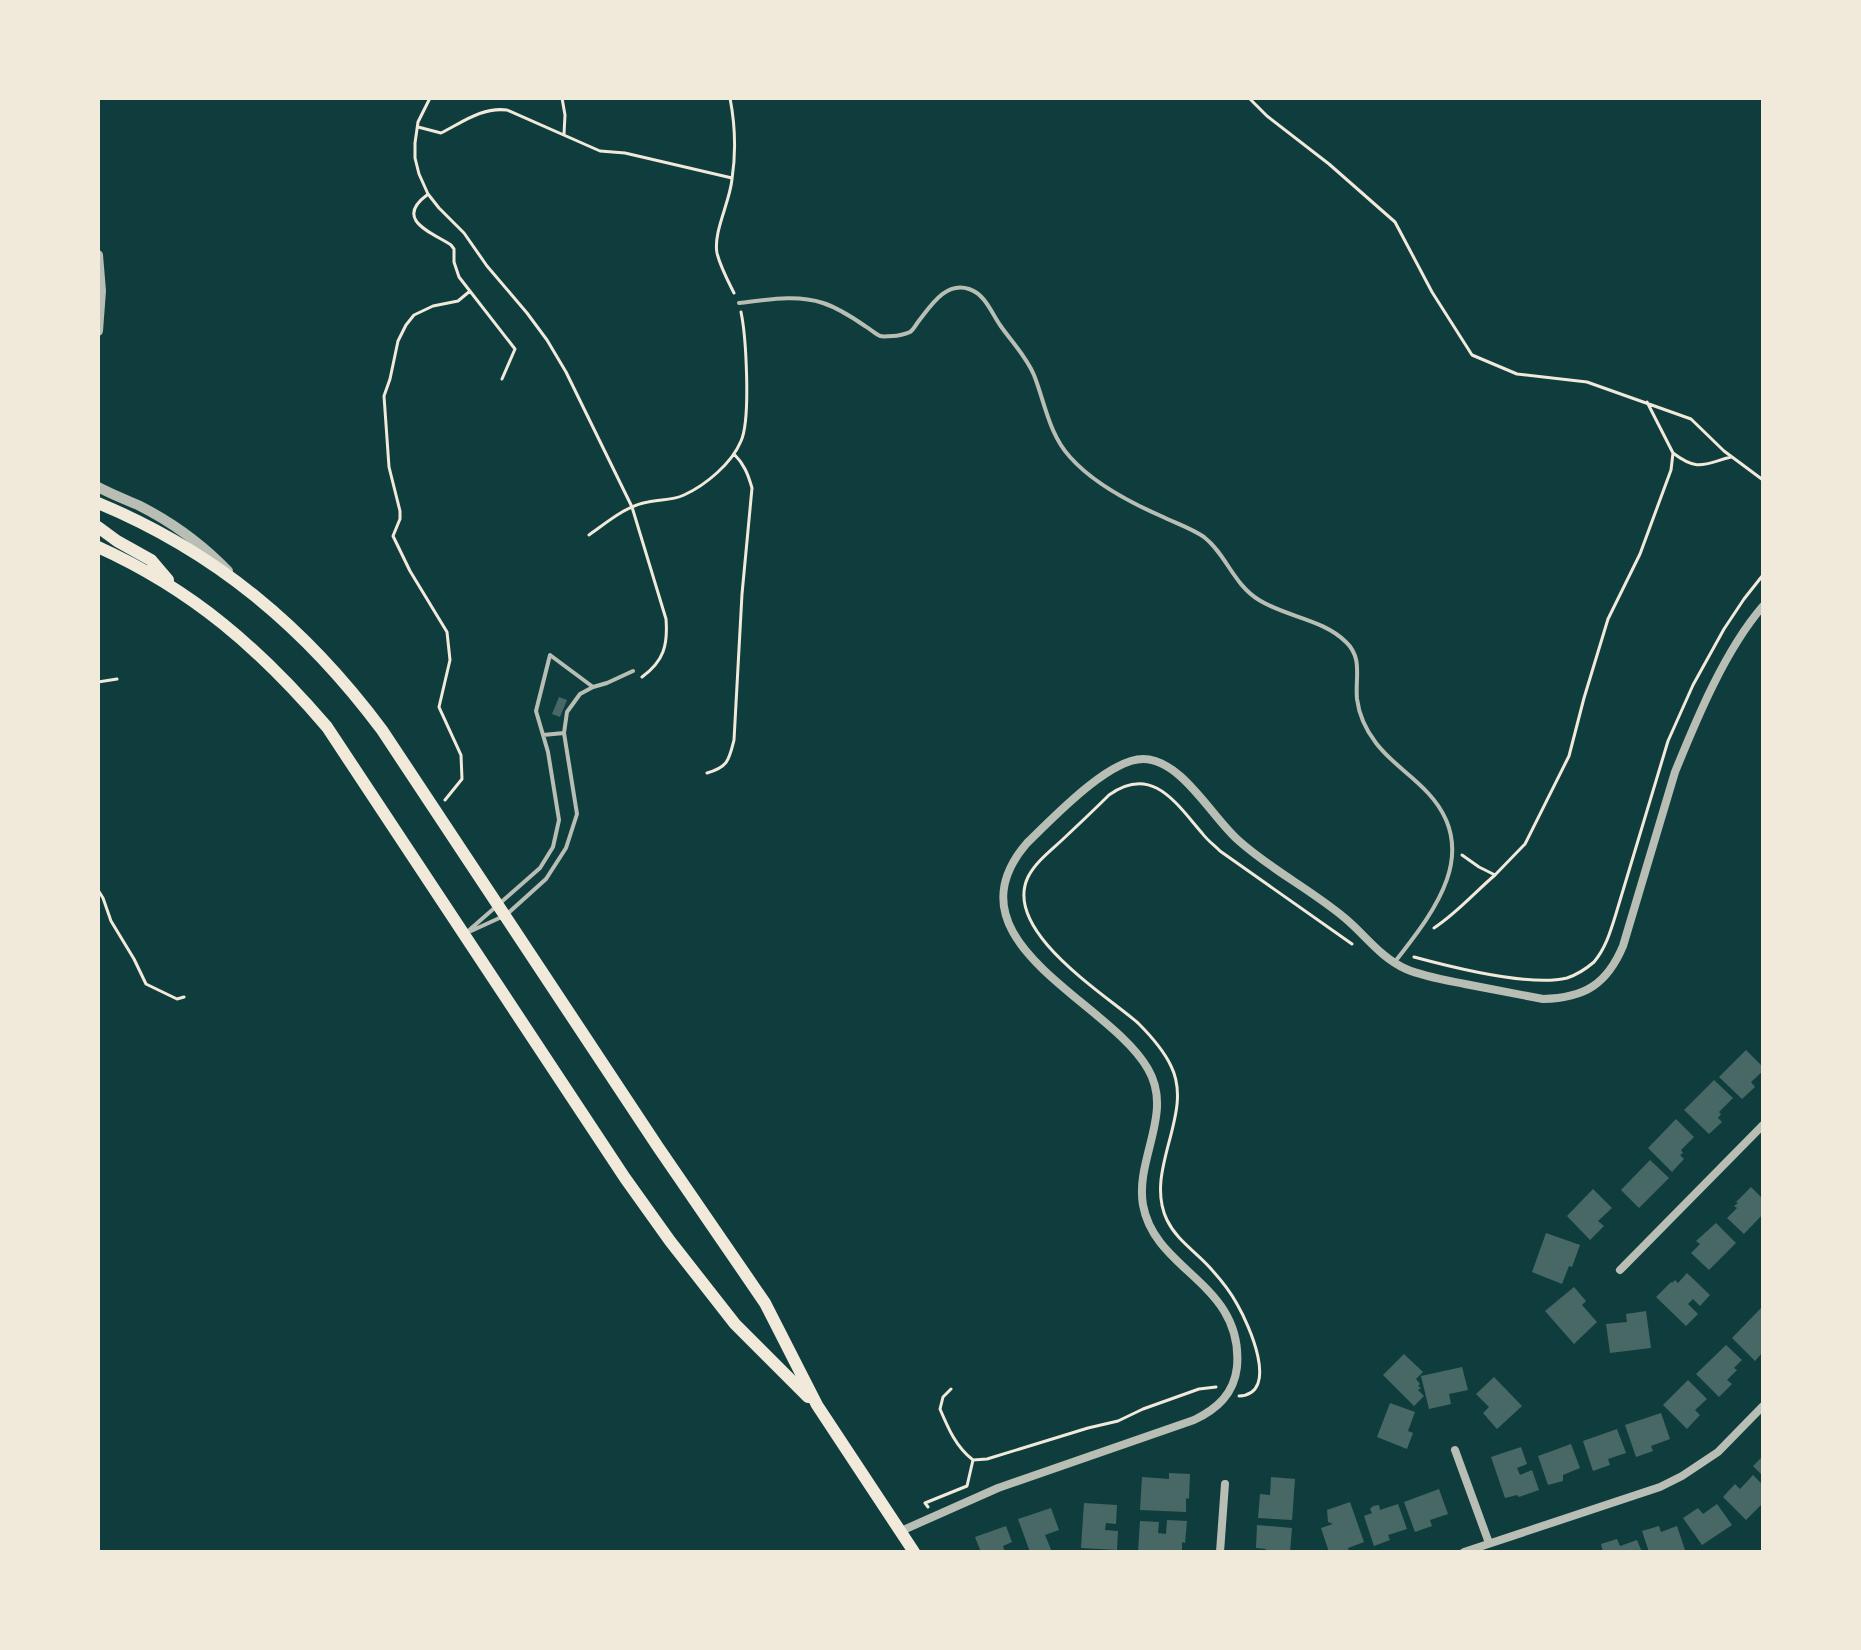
<svg xmlns="http://www.w3.org/2000/svg" width="1861" height="1650" viewBox="0 0 1861 1650" font-family="Poppins,sans-serif">
	<style>
		.building { fill: #486865 }
		.lines { fill: none; stroke-linecap: round; stroke-linejoin: round }
		.path { stroke: #f1e9da; stroke-width: 3 }
		.service { stroke: #b8beb3; stroke-width: 4 }
		.minor { stroke: #b8beb3; stroke-width: 8 }
		.tertiary { stroke: #b8beb3; stroke-width: 10 }
		.secondary { stroke: #f1e9da; stroke-width: 12 }
	</style>
	<rect width="100%" height="100%" fill="#0f3d3e"/>
	<path class="building" d="M559,697L567,700L560,717L552,714Z
		M1746,1050L1763,1067V1071L1751,1082L1755,1087L1742,1099L1719,1077Z
		M1714,1080L1733,1098L1719,1112L1721,1114L1718,1118L1722,1122L1709,1134L1684,1110Z
		M1676,1119L1694,1137L1681,1150L1683,1153L1680,1155L1684,1159L1672,1172L1648,1148Z
		M1650,1160L1669,1178L1639,1208L1621,1190Z
		M1751,1187L1763,1199V1214L1744,1234L1727,1218L1737,1208L1734,1206L1738,1203L1736,1202Z
		M1593,1189L1612,1208L1598,1221L1604,1226L1590,1240L1567,1216Z
		M1716,1223L1736,1243L1709,1270L1691,1253L1700,1244L1696,1241Z
		M1546,1233L1580,1245L1572,1267L1569,1266L1562,1284L1532,1272Z
		M1687,1273L1710,1295L1700,1306L1693,1299L1688,1304L1698,1314L1686,1326L1656,1297L1671,1282L1672,1283L1675,1280L1678,1283Z
		M1574,1287L1586,1301L1582,1305L1597,1322L1574,1344L1545,1311Z
		M1761,1308L1763,1310V1352L1755,1361L1732,1338Z
		M1646,1311L1651,1348L1610,1353L1606,1324L1627,1322L1626,1314Z
		M1726,1345L1742,1360L1734,1368L1737,1370L1727,1380L1732,1384L1719,1397L1696,1374Z
		M1404,1354L1423,1372L1416,1379L1420,1384L1418,1386L1421,1388L1418,1390L1424,1396L1414,1406L1383,1375Z
		M1462,1367L1468,1390L1449,1394L1451,1404L1429,1409L1421,1376Z
		M1494,1377L1522,1406L1497,1429L1483,1413L1489,1407L1476,1394Z
		M1688,1380L1707,1399L1695,1410L1700,1415L1687,1429L1663,1405Z
		M1390,1403L1415,1412L1408,1431L1413,1433L1407,1449L1377,1437Z
		M1661,1413L1670,1439L1651,1446L1653,1451L1636,1457L1625,1425Z
		M1617,1429L1626,1453L1608,1459L1610,1465L1593,1471L1583,1441Z
		M1571,1444L1580,1468L1563,1475V1481L1548,1485L1538,1456Z
		M1521,1447L1527,1464L1517,1468L1520,1475L1532,1470L1539,1490L1519,1497L1517,1495L1505,1498L1491,1457Z
		M1763,1456V1476L1753,1466Z
		M1169,1473L1190,1474L1189,1499L1186,1498V1512L1140,1510L1142,1477L1169,1479Z
		M1753,1475L1763,1485V1503L1746,1520L1723,1497L1735,1484L1740,1489Z
		M1271,1477L1295,1479L1292,1520L1258,1518L1260,1494L1270,1495Z
		M1439,1489L1448,1514L1430,1520L1432,1526L1415,1532L1404,1502Z
		M1350,1502L1364,1542L1348,1548L1349,1552H1329L1321,1528L1333,1524L1328,1522L1327,1510Z
		M1084,1503L1117,1505L1116,1524L1106,1523L1105,1530L1118,1531L1117,1550L1081,1548Z
		M1398,1504L1407,1529L1388,1535L1390,1540L1374,1546L1364,1516L1372,1513L1370,1509L1373,1506L1379,1505L1380,1510Z
		M1717,1504L1732,1525L1702,1545L1683,1518L1698,1508L1703,1514Z
		M1051,1508L1059,1530L1045,1535L1052,1552H1030L1018,1519Z
		M1167,1520L1187,1521L1185,1543L1182,1542V1552H1138L1140,1521L1159,1522L1158,1533L1166,1534Z
		M1257,1525L1292,1528L1290,1552H1265L1266,1549L1256,1548Z
		M1006,1526L1012,1542L1003,1546L1005,1552H981L975,1537Z
		M1659,1526L1661,1532L1677,1526L1685,1550L1678,1552H1649L1642,1531Z
		M1617,1539L1620,1546L1637,1540L1642,1552H1603L1601,1544Z"/>
	<g class="lines">
		<path class="path" d="M430,98L418,122L415,143V158L419,174L428,194L439,208L464,233L487,266L527,313L547,340L566,372L632,507L666,619C668,645 664,661 642,677
			M562,98L565,115L564,134
			M730,98C735,124 736,153 732,179C730,202 713,232 717,253C720,266 728,281 734,293
			M1249,98L1267,116L1329,164L1395,222L1432,292L1472,355L1517,374L1587,382L1691,419L1724,451L1763,480
			M418,127L441,133C463,122 482,107 507,110L600,151L625,153L732,178
			M427,195C393,220 433,233 451,245L454,249V262L459,277L515,349L502,379
			M1673,453C1698,472 1704,464 1731,457
			M589,535C606,523 627,505 648,502C661,499 671,501 684,495C706,485 732,463 741,441C751,419 746,336 741,312
			M98,682L117,679
			M707,773C728,767 729,760 734,740L742,594L752,488C748,474 744,464 734,454
			M445,800L462,779L461,755L439,707L450,660L447,632L410,571L393,536L400,519V511L389,467L384,396L390,379L398,341L406,325L414,315L433,306L458,301L470,291
			M1462,855L1479,867L1495,875L1525,844L1569,756L1584,698L1608,619L1640,554L1671,470L1673,453L1647,402
			M98,890L103,898L111,921L134,959L146,984L177,999L184,997
			M1434,928C1457,913 1474,893 1495,875
			M1414,957C1451,967 1531,987 1567,978C1576,975 1587,968 1594,962C1605,949 1610,933 1615,917L1668,741L1693,685L1724,629L1744,599L1763,575
			M951,1389L943,1397L940,1409C948,1428 956,1447 973,1460L987,1459L1088,1428L1118,1421L1143,1409L1199,1389L1216,1387
			M1239,1396C1281,1394 1248,1323 1237,1304C1230,1291 1221,1280 1212,1270C1198,1253 1177,1241 1167,1220C1143,1170 1195,1114 1171,1066C1163,1049 1151,1036 1138,1023C1105,994 1002,931 1028,877C1035,863 1049,852 1061,841C1077,826 1093,811 1109,795C1152,764 1176,803 1202,833C1207,840 1214,845 1220,851L1352,944
			M928,1507L925,1503L967,1486L973,1460"/>
		<path class="service" d="M739,303C766,300 796,294 823,303C838,308 852,317 865,326C870,329 876,334 880,336C884,337 888,336 893,336C897,336 906,334 910,332C913,330 915,326 918,322C930,307 945,281 969,289C985,294 991,312 1000,325C1011,341 1026,356 1034,375C1045,403 1049,434 1070,457C1093,483 1129,502 1161,516C1175,523 1191,528 1204,537C1226,554 1233,584 1259,600C1286,617 1323,619 1346,642C1363,658 1355,678 1357,699C1359,715 1366,730 1376,743C1390,762 1412,775 1428,793C1483,852 1433,913 1394,963
			M543,735L564,733
			M471,931L506,915L546,879L566,848L577,814L564,733L567,712L580,694L593,687L607,683L633,671
			M467,932L540,868L553,847L559,820L548,752L536,711L550,655L593,687"/>
		<path class="minor" d="M1620,1270L1763,1125
			M1455,1450L1489,1543
			M901,1531L998,1488L1194,1420C1217,1409 1234,1394 1237,1367C1244,1283 1155,1272 1143,1205C1135,1159 1174,1113 1148,1069C1109,1000 942,942 1027,843C1052,819 1108,759 1143,759C1181,759 1211,816 1238,840C1271,870 1312,890 1346,919C1366,936 1381,958 1406,969C1425,977 1445,980 1465,984C1491,989 1517,994 1543,999C1585,998 1607,984 1623,946L1675,772C1697,718 1725,650 1763,606
			M1220,1552L1225,1484
			M1464,1552L1660,1487L1682,1476L1718,1452L1763,1406"/>
		<path class="tertiary" d="M98,255L101,291L98,331
			M98,487C111,494 124,499 138,505C172,522 202,544 228,571"/>
		<path class="secondary" d="M98,503C216,552 306,628 382,730L658,1147L765,1303L817,1405L914,1552
			M98,527L117,541L151,560L168,580
			M98,547C193,590 260,649 327,727L625,1178L670,1241L735,1324L808,1397"/>
	</g>
	<rect width="1861" height="1650" fill="none" stroke="#f1e9da" stroke-width="200"/>
</svg>
